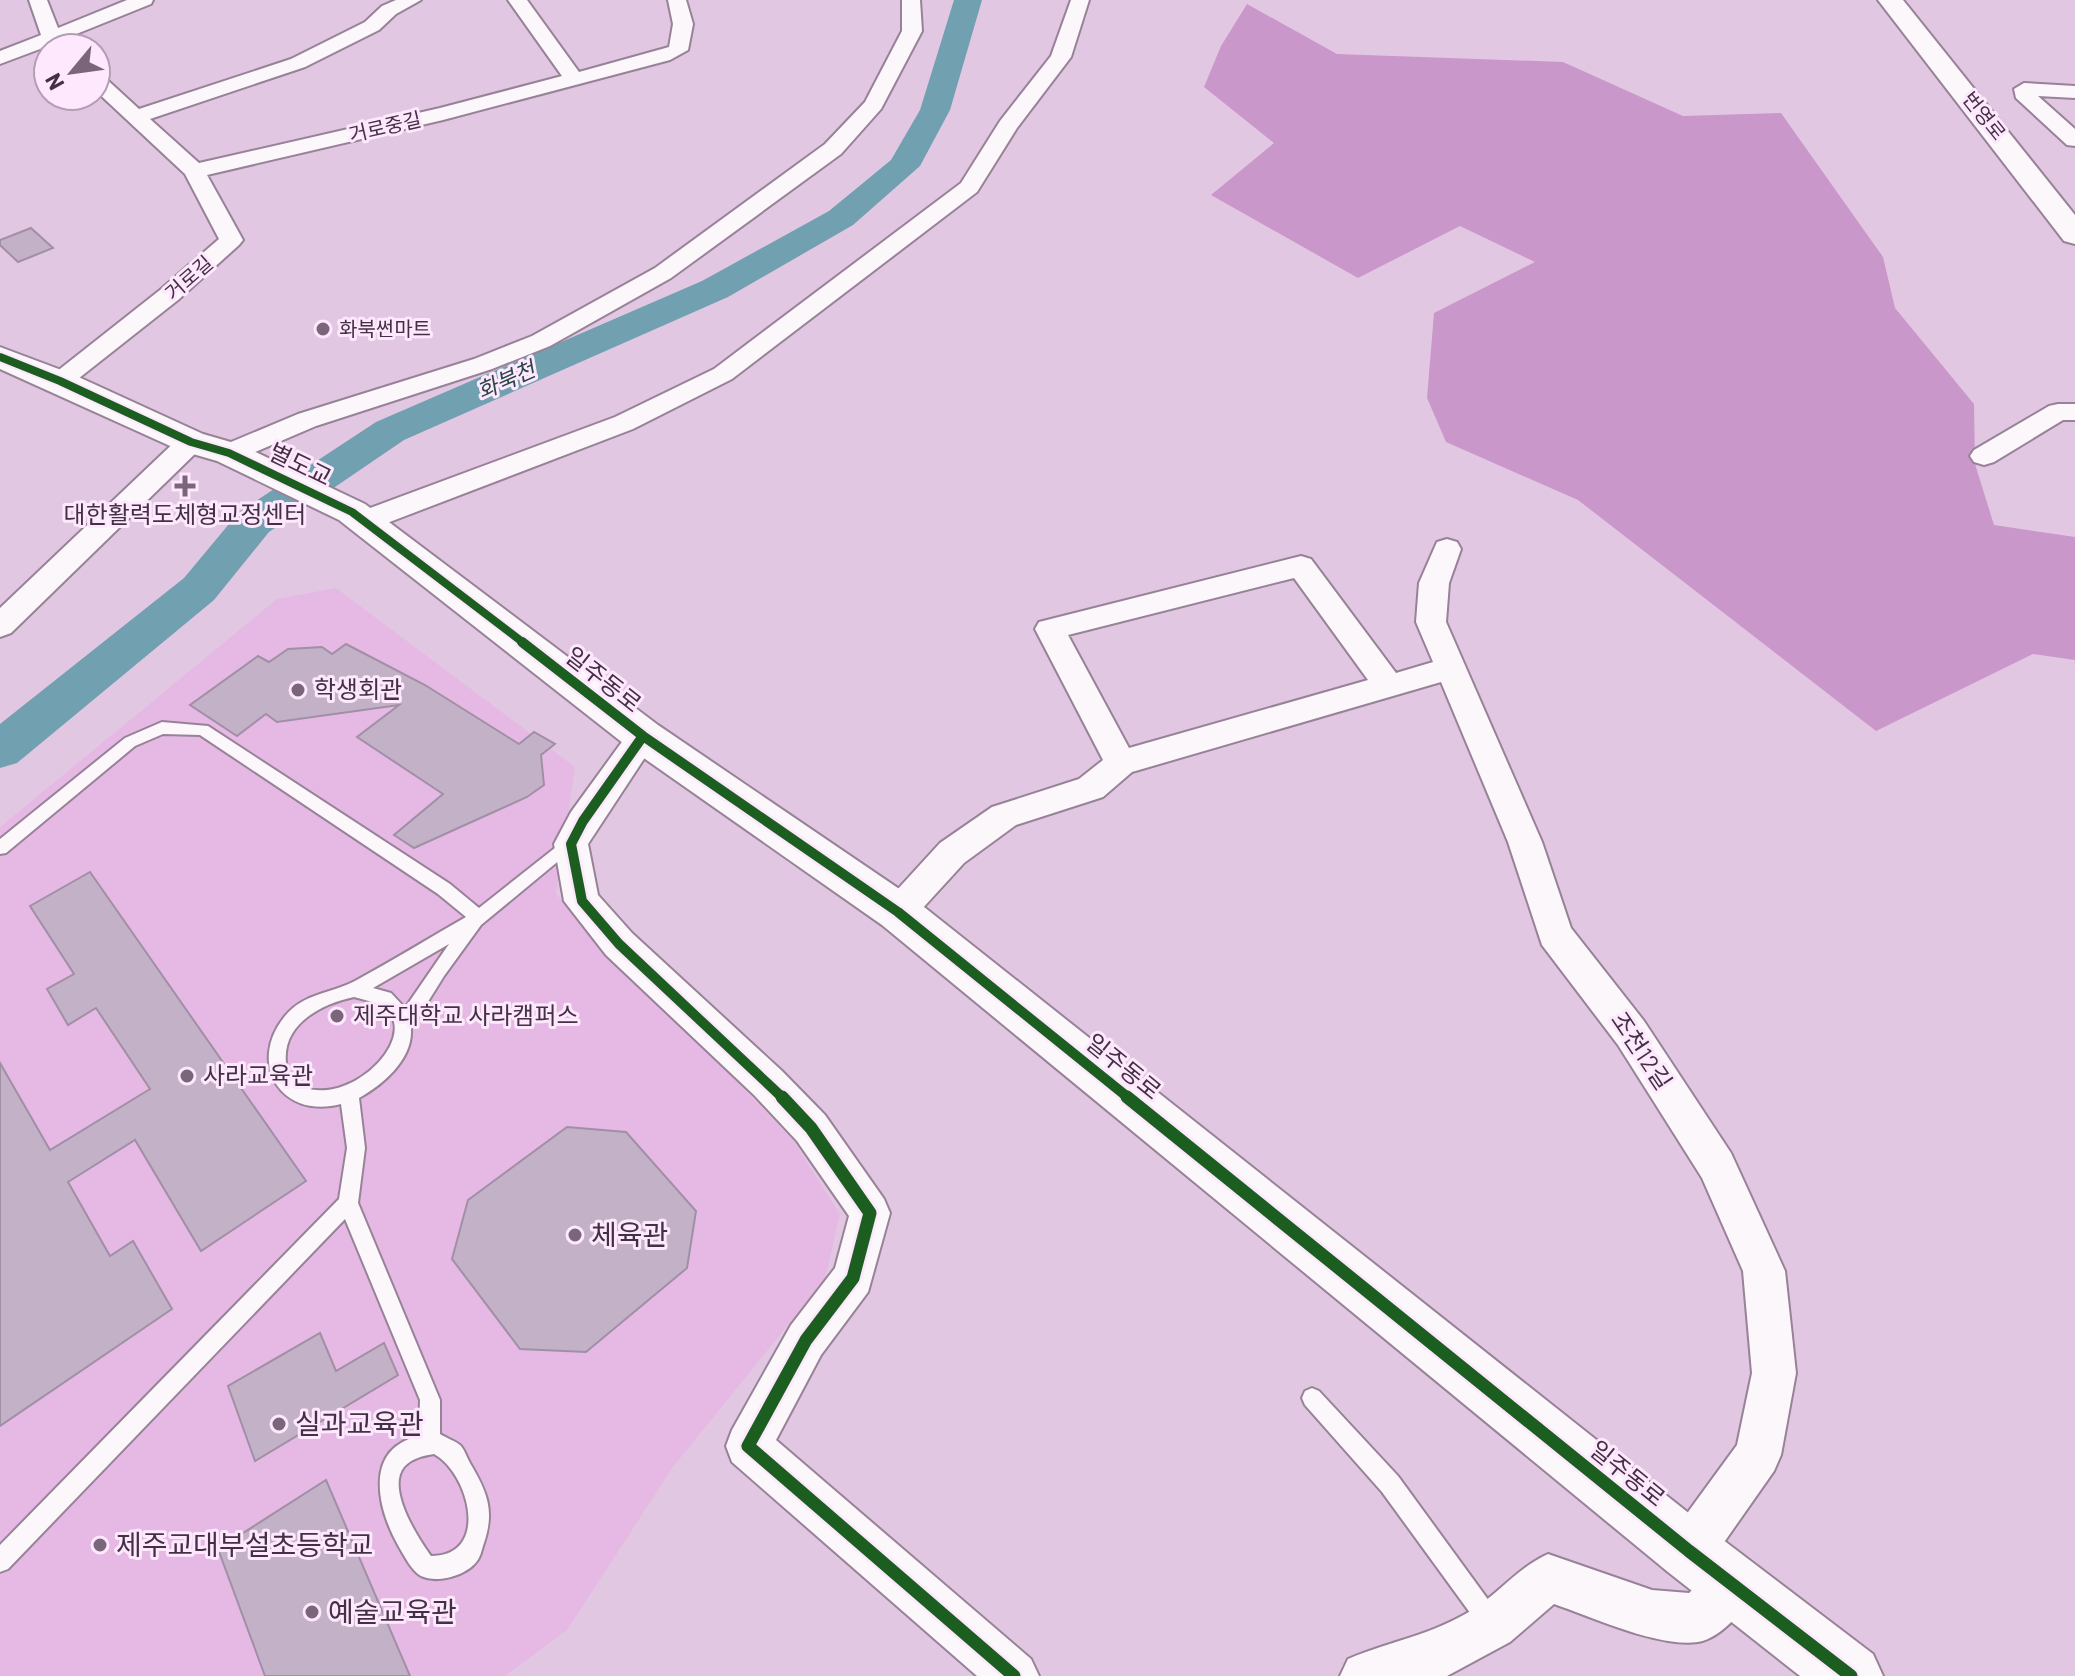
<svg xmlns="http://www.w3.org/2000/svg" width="2075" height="1676" viewBox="0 0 2075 1676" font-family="Barlow,'Noto Sans KR',sans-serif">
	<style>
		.built { fill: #e5b9e4 }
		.forest { fill: #ca97ca }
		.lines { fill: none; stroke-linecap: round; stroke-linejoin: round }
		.river { fill: #71a0b0; fill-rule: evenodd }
		.building { fill: #c3b1c8; stroke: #a18fa6; stroke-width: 2 }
		.service-casing { stroke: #978297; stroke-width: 4 }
		.minor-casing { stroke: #978297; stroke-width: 4 }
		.secondary-casing { stroke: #978297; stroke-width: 4 }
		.service { fill: #fbf7fb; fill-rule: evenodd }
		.minor { fill: #fbf7fb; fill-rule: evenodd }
		.secondary { fill: #fbf7fb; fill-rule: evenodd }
		.cycleway-far2-casing { stroke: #fde8fd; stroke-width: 12 }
		.cycleway-far1-casing { stroke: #fde8fd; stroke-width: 15 }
		.cycleway-casing { stroke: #fde8fd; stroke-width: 18 }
		.cycleway-far2 { stroke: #1b5e20; stroke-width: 8 }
		.cycleway-far1 { stroke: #1b5e20; stroke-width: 10 }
		.cycleway { stroke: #1b5e20; stroke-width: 13 }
		.poi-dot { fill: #7b657b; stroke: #fde8fd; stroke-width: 3 }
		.labels { text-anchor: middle; stroke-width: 6; stroke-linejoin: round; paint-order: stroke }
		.far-street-label { font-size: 20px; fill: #443044; stroke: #fde8fd }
		.far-poi-label { font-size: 20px; fill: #443044; stroke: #fde8fd; text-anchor: start }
		.far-water-label { font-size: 22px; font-style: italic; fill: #2a4447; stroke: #fde8fd }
		.street-label { font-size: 24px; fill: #443044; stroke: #fde8fd }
		.poi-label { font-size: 24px; fill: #443044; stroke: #fde8fd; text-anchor: start }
		.near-poi-label { font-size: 28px; fill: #443044; stroke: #fde8fd; text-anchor: start }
	</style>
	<rect width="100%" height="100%" fill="#e2c7e2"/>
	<path class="built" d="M336,588L575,767L556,894L792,1139L840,1214L825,1279L673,1467L567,1630L505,1676H0V827L277,599Z"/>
	<path class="forest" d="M1247,4L1337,54L1563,62L1683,116L1781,113L1883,257L1895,308L1974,404L1975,464L1994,525L2075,537V660L2033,654L1876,731L1578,500L1446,442L1427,398L1434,313L1535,262L1460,226L1358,278L1211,195L1274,143L1204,87L1221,46Z"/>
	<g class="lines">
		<path class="river" d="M954,0H982L950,110L920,166L853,225L728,297L404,440L269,532L214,600L17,763L0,768V724L184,578L239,512L376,422L702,281L829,211L891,160L920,110Z"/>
	</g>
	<path class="building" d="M31,228L53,248L18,262L0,245V240Z
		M346,644L425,685L519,744L534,732L555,744L541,755L544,785L527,797L414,848L394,835L443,794L357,737L399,705L277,722L266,714L237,736L190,705L258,656L269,662L288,649L322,647L332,654Z
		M90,872L306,1181L201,1251L135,1140L68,1182L110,1256L133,1241L172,1309L0,1426V1063L50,1150L150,1089L96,1008L68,1025L47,989L74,974L30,906Z
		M567,1127L626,1132L696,1211L687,1268L586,1352L520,1349L452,1259L468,1200Z
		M320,1333L336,1371L384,1343L398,1375L255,1461L228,1386Z
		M326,1480L410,1676H265L218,1549Z"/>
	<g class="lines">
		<g class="service-casing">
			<path id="service" d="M162,722L208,726L450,884L479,908L565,840H577L579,844L481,925L444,976L411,1029C413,1059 383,1085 359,1098L365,1148L358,1203L440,1400V1434C446,1438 456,1441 461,1446C465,1451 467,1458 470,1463C487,1492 495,1510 484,1543C482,1548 481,1556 477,1561C467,1575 438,1584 421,1576C412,1571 405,1557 399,1547C378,1510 362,1449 419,1436L420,1400L345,1219L8,1569L0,1572V1545L339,1199L347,1148L341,1104C282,1120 246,1064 285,1016C304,993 330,994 355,981C392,961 429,938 466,917L438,894L200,735L163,734L135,746L6,853L0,854V839L125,738ZM449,944L405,1008L391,993L373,988ZM354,997C361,999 371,1001 378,1004C428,1028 355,1107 303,1087C293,1083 287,1074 286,1063C282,1024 321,1004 354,997ZM434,1454C469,1473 491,1556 431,1556C418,1538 386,1489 404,1467C412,1458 423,1456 434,1454Z
				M1312,1388L1319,1391L1398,1476L1500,1616L1503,1624L1500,1632L1492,1635L1484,1632L1382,1492L1305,1405L1302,1398L1305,1391Z"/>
		</g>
		<g class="minor-casing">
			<path id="minor" d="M29,0H47L58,28L127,0H153L151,4L64,39L72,48L48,46L0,64V51L41,35Z
				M396,0H421L396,14L379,30L305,67L150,119L199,163L440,108L562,76L508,0H527L579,72L669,47L673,24L668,0H686L693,24L688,50L670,60L443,120L207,175L243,240L239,245L178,300L69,386H51L47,381L51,376L160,290L219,239L185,174L96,91V74L103,76L139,109L291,59L365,22L382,6Z
				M902,0H920L922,31L881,109L841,154L671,278L550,346L492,369L316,426L239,459L229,462L219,459L215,453L219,447L298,414L474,359L532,336L655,268L825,144L865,102L902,31Z
				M1071,0H1089L1071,57L1017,128L977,192L732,379L633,429L374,528L364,530L354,528L350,521L354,514L615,417L714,369L961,183L1000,121L1051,56Z
				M2024,83L2075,86V98L2038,96L2075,129V146L2067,145L2016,98L2014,89Z
				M2058,404H2075V420H2063L1994,462L1984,465L1974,462L1970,456L1974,450L2049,406Z
				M191,434L201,436L204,442L201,448L11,633L0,637V608L181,436Z
				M1447,539L1457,542L1461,549L1449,583L1446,622L1542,842L1571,928L1644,1021L1731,1153L1785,1271L1796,1373L1781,1455L1774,1471L1706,1568L1689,1574L1672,1568L1666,1551L1672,1534L1737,1445L1752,1373L1743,1271L1702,1178L1618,1045L1542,945L1508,842L1441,682L1132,772L1103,797L1016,825L964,863L910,922L898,926L886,922L880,912L886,902L940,843L992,807L1079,779L1103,760L1035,629L1039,622L1301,556L1311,559L1396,673L1433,662L1416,622L1419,583L1437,542ZM1294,578L1368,680L1129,748L1068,635Z
				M643,724L654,728L659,736L588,844L598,895L632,933L782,1071L825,1115L884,1199L890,1213L868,1292L821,1355L776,1440L1031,1659L1039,1676H977L732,1462L726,1446L732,1430L791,1325L835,1268L849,1216L797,1141L754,1095L606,955L564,901L554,844L571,812L632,728Z
				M1548,1554L1652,1590L1689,1593L1718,1566L1735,1559L1752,1566L1759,1583C1750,1604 1723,1638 1698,1642C1659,1648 1592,1617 1554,1604L1510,1642L1447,1676H1340L1348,1659C1393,1640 1430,1636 1474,1609C1500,1592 1519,1567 1548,1554Z"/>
		</g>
		<g class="secondary-casing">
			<path id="secondary" d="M1878,0H1903L2075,215V244L2064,241Z
				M0,347L72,374L203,434L241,445L365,504L658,725L914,899L1710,1530L1873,1654L1883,1676H1800L1668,1572L882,925L628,747L339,520L217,461L179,450L0,369Z"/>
		</g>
		<use href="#service" class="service"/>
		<use href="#minor" class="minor"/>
		<use href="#secondary" class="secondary"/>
		<g class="cycleway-far2-casing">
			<path id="cycleway-far2" d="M0,357L60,381L191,442L229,453L352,512L525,644"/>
		</g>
		<g class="cycleway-far1-casing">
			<path id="cycleway-far1" d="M522,642L643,736L898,912L1130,1099
				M643,736L583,821L571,844L582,901L619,944L784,1099"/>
		</g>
		<g class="cycleway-casing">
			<path id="cycleway" d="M782,1097L811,1128L870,1213L853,1278L806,1340L748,1446L1014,1676
				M1127,1097L1689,1551L1851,1676"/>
		</g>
		<use href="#cycleway-far2" class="cycleway-far2"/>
		<use href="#cycleway-far1" class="cycleway-far1"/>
		<use href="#cycleway" class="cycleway"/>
	</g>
	<g class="poi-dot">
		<circle cx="323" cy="329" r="8"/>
		<path d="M181 474h8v8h8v8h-8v8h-8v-8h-8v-8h8z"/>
		<circle cx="298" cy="690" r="8"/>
		<circle cx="337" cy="1016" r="8"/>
		<circle cx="187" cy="1076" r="8"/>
		<circle cx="575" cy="1235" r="8"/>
		<circle cx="279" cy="1424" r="8"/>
		<circle cx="100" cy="1545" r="8"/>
		<circle cx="312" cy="1612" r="8"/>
	</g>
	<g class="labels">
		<g class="far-street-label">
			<text transform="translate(1984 116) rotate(51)" y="7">번영로</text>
			<text transform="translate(385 127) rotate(-13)" y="7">거로중길</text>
			<text transform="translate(189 278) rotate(-41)" y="7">거로길</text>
		</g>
		<g class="far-poi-label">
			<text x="339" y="336">화북썬마트</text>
		</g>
		<g class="far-water-label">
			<text transform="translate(506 380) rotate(-24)" y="8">화북천</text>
		</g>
		<g class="street-label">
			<text transform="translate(300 465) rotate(26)" y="8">별도교</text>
			<text transform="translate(603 680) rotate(38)" y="8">일주동로</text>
			<text transform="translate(1641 1051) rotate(56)" y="8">조천12길</text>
			<text transform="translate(1123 1067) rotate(39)" y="8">일주동로</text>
			<text transform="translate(1627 1474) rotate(39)" y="8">일주동로</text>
		</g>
		<g class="poi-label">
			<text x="185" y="523" text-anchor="middle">대한활력도체형교정센터</text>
			<text x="314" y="698">학생회관</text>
			<text x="353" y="1024">제주대학교 사라캠퍼스</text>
			<text x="203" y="1084">사라교육관</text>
		</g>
		<g class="near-poi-label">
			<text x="591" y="1245">체육관</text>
			<text x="295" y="1434">실과교육관</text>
			<text x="116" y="1555">제주교대부설초등학교</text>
			<text x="328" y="1622">예술교육관</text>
		</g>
	</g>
	<g transform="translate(72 72) rotate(241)"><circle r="38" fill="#fde8fd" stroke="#b39eb3" stroke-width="2"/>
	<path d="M0-6L14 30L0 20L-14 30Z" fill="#7b657b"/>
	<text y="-12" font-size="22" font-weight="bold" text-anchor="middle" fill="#443044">N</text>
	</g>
</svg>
